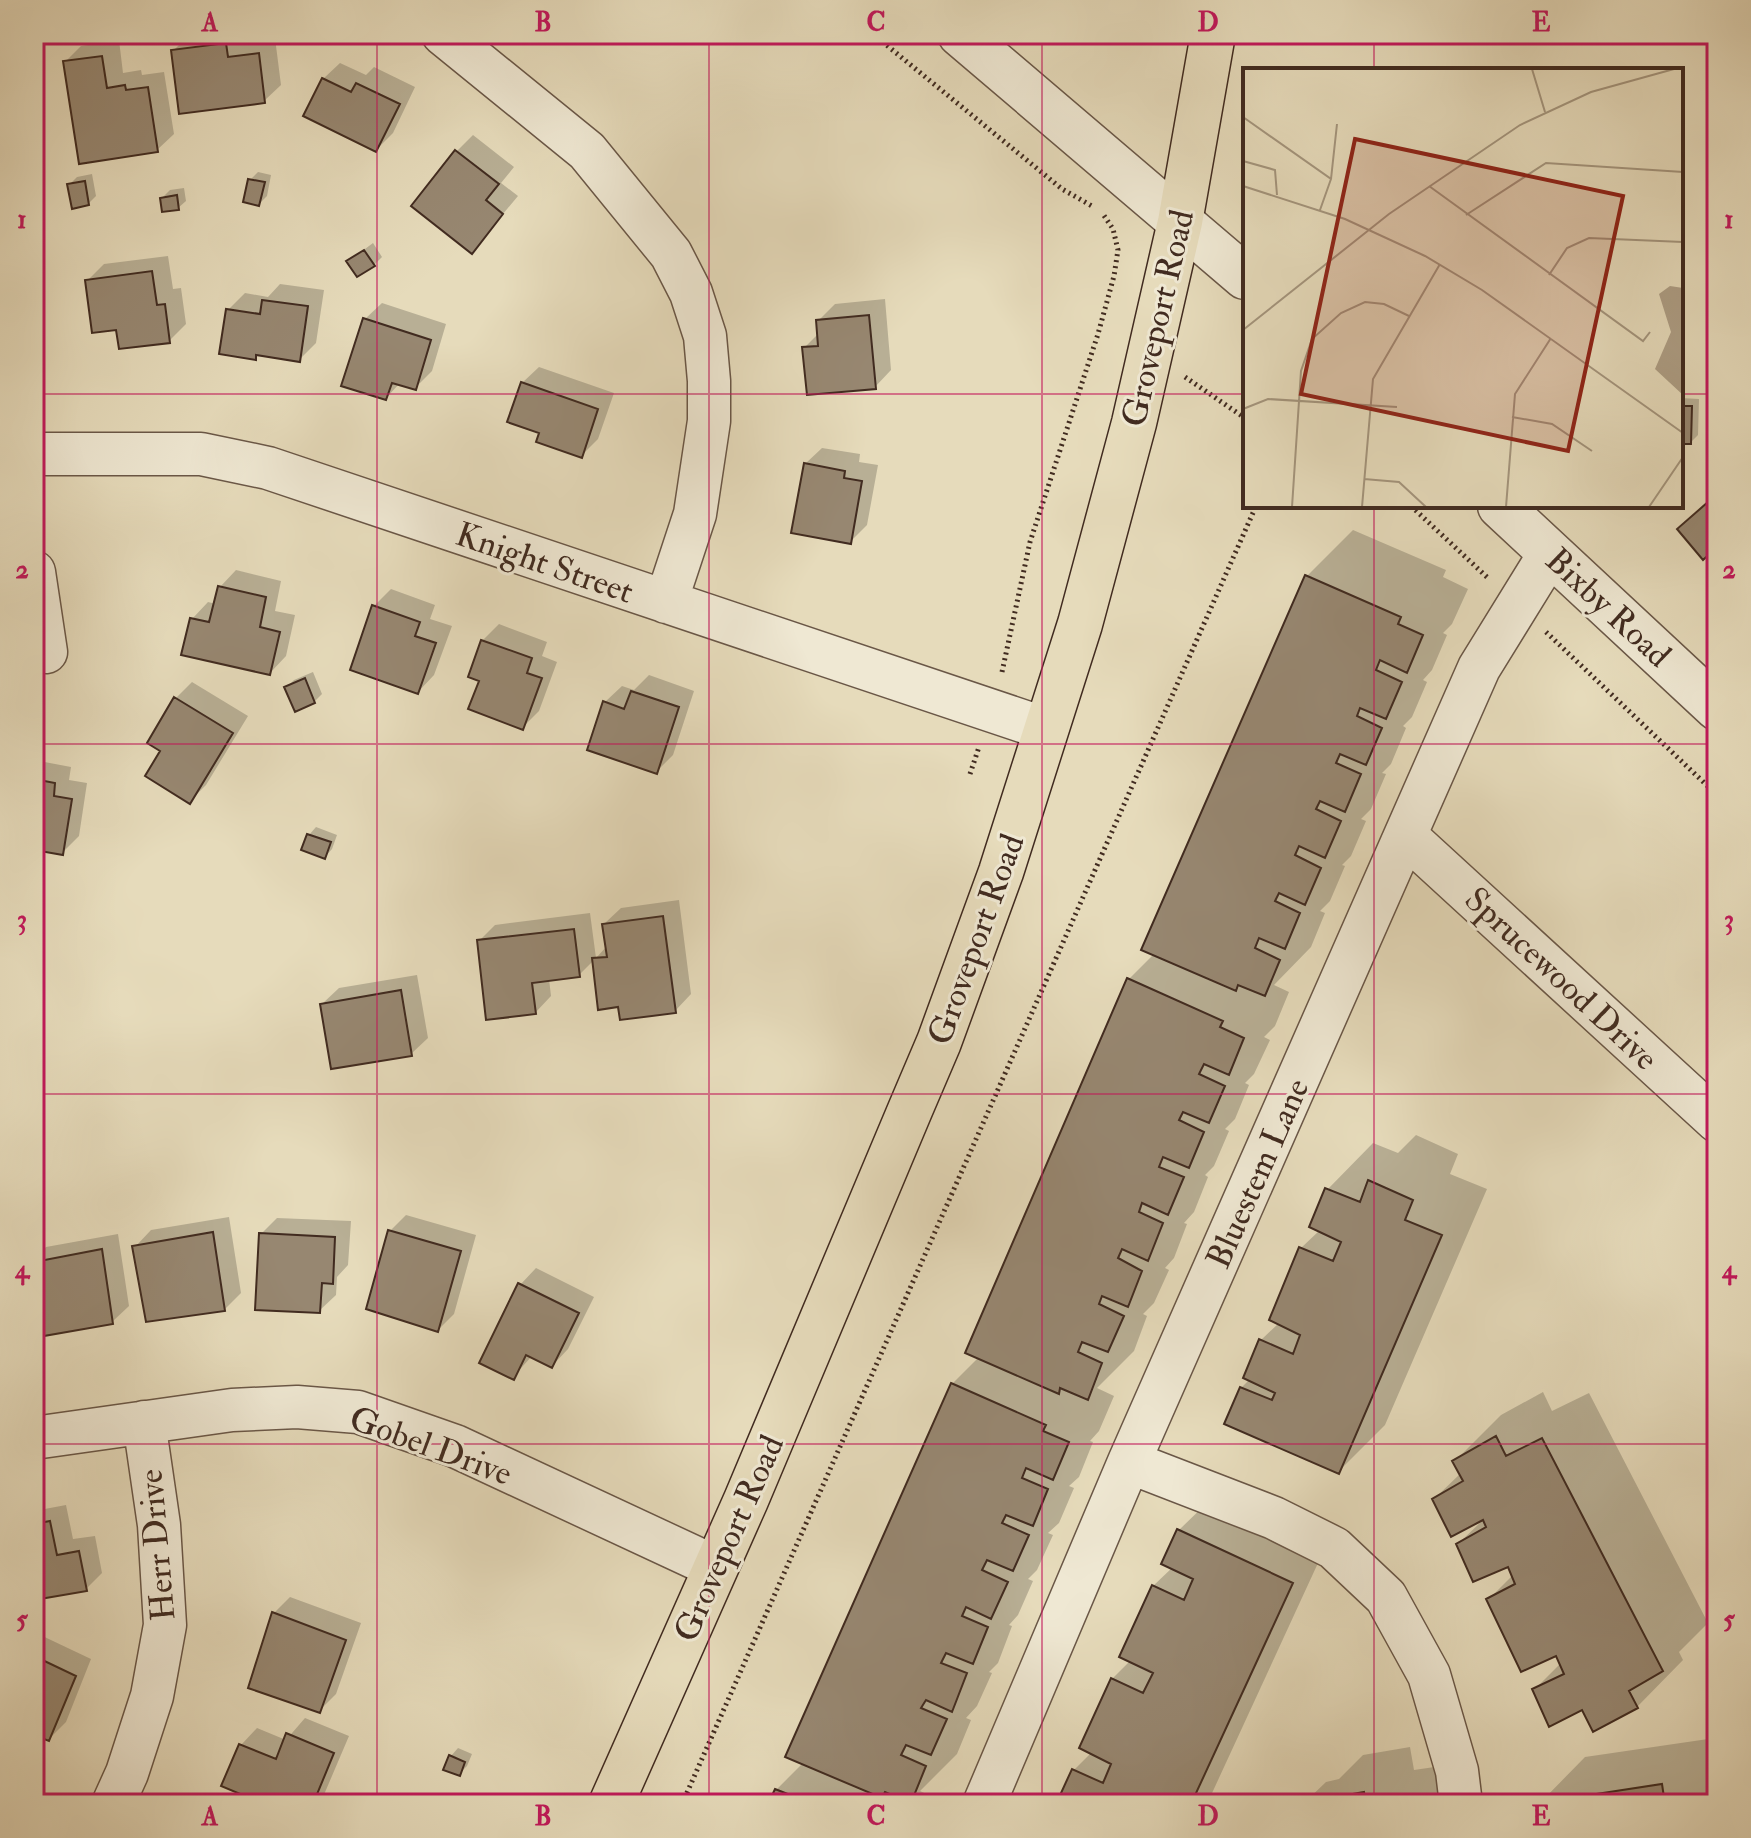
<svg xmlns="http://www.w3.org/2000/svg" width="1751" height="1838" viewBox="0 0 1751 1838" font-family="'IM FELL Double Pica',serif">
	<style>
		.shadow { fill: #0003 }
		.building { fill: #978771; stroke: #412b20; stroke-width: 2 }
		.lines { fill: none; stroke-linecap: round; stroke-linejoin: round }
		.minor-casing { stroke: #6a5747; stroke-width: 45 }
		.tertiary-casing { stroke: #6a5747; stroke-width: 47 }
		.primary-casing { stroke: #412b20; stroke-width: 47 }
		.path { stroke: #412b20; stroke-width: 5; stroke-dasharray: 2 4; stroke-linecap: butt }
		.minor { stroke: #efe8d3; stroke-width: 42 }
		.tertiary { stroke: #efe8d3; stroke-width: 44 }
		.primary { stroke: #e6dbbb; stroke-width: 44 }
		.grid { fill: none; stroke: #c2185b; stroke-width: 2; stroke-opacity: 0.55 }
		.labels { text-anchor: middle; stroke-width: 6; stroke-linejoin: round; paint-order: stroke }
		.street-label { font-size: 34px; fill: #412b20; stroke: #efe8d3 }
		.inset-road { fill: none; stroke: #a4957d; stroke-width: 2 }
		.view { fill: #8f2418; fill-opacity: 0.15; stroke: #8f2418; stroke-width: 4 }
		.inset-edge { fill: none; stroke: #412b20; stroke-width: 4 }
		.neatline { fill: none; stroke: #c2185b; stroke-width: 3 }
		.grid-label { font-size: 26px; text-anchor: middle; font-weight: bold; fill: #c2185b }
	</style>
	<rect width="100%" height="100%" fill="#e6dbbb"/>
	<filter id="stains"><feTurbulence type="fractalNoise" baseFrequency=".0025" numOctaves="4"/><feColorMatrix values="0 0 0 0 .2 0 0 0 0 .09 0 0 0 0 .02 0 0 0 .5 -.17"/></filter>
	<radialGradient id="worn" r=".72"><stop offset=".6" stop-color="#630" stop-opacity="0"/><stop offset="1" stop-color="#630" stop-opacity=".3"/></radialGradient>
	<path class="shadow" d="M243,34L244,42L275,38L281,85L264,101L173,51L189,35Z
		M119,40L123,73L141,70L142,75L164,72L174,134L157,150L65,62L81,46Z
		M340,63L366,75L374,67L415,87L393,133L376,150L323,79Z
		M473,135L514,167L501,183L518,196L472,251L414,206L457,151Z
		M258,172L271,175L267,196L259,204L250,180Z
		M92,174L96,196L88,204L69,185L77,177Z
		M184,188L186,201L178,208L162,198L170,190Z
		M373,243L382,257L374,265L349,261Z
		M168,256L173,289L181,288L186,324L169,341L118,327L87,281L104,264Z
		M280,284L324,290L316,343L299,360L259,354L255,357L228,310L245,293L268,297Z
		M1681,287H1684V340L1681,342Z
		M885,299L891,370L875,387L804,348L819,333L818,321L835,304Z
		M382,303L446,324L432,371L415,388L400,383L386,398L365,319Z
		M539,367L614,393L598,439L581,456L541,432L522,383Z
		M1681,398L1699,399L1698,435L1691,442H1681Z
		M822,448L860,454L859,462L878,465L867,525L850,542L805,464Z
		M1717,495V545L1687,522Z
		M1353,530L1446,570L1443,577L1468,589L1452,624L1443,633L1447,635L1432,670L1423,680L1427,682L1412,717L1403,726L1406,728L1391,764L1382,773L1386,774L1371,809L1361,819L1366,821L1351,856L1342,865L1345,866L1330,901L1320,911L1325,913L1311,947L1274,985L1289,992L1275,1026L1264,1037L1270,1040L1254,1074L1245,1083L1249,1085L1235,1119L1225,1129L1229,1131L1214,1166L1205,1175L1208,1177L1194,1212L1184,1223L1187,1224L1174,1258L1165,1268L1169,1270L1154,1303L1143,1314L1147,1316L1134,1351L1097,1388L1114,1396L1099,1431L1090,1441L1093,1442L1079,1477L1069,1486L1074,1488L1059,1523L1048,1533L1053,1535L1037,1570L1028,1579L1033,1581L1018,1615L1009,1625L1012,1626L998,1663L989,1672L992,1673L977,1706L966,1718L971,1720L957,1754L920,1791L937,1799L935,1804H770L776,1790L803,1763L952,1384L979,1357L1128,980L1154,954L1306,577Z
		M236,570L281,581L275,611L295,615L286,656L270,673L192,619L208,602L216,604L220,587Z
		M391,589L435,605L430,619L452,626L434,675L418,692L352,668L374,606Z
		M499,624L547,642L542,656L557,662L539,711L523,727L481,680L482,641Z
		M313,672L322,694L314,702L286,688L294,680Z
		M649,675L694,691L673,755L657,771L605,702L622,686L634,690Z
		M192,682L248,716L206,785L190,801L162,751L176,698Z
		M34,760L71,767L69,780L87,783L79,836L62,853L34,848Z
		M316,827L337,835L332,849L325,857L309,835Z
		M679,900L691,994L675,1011L620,1005L594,960L579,975L549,979L551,996L535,1013L479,941L495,925L590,913L596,958L607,946L604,924L621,908Z
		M417,975L428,1038L411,1054L322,1004L339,988Z
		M1416,1135L1458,1154L1450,1174L1487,1189L1385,1425L1338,1472L1241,1388L1250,1379L1261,1340L1279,1323L1301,1248L1320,1230L1327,1190L1373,1143L1398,1153Z
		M406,1215L476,1235L454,1314L438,1330L390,1231Z
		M229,1217L241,1293L224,1310L135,1247L151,1230Z
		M277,1218L351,1221L348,1265L337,1277L336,1295L319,1311L261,1234Z
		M118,1234L129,1306L112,1322L34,1298V1259L46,1247Z
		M536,1268L594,1297L568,1349L552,1366L532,1356L513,1377L520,1285Z
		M1543,1392L1552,1411L1589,1393L1708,1623L1679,1652L1683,1660L1637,1707H1583L1534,1690L1561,1663L1557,1653L1488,1600L1513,1575L1509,1564L1458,1544L1485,1518L1434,1499L1461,1473L1455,1461L1501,1415Z
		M1212,1498L1324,1550L1207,1804H1059L1074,1770L1092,1752L1112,1679L1131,1660L1153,1586L1173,1567L1179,1530Z
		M66,1505L73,1539L95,1536L102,1573L86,1589L34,1598V1511Z
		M290,1597L361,1623L336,1694L320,1710L274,1613Z
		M34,1632L91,1659L66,1722L49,1739L34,1733Z
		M305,1718L349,1736L320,1804H269L241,1745L257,1728L286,1740Z
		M1708,1739L1717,1804H1539L1585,1757Z
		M1410,1747L1414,1770L1448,1765L1455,1804H1303L1326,1782L1339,1779L1363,1755Z
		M458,1748L472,1754L467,1766L459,1774L451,1756Z"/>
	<path class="building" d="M226,43L228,57L259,53L265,103L179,114L171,50Z
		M102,56L107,88L125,85L126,90L148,87L158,152L79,164L63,61Z
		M322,78L351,92L356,83L400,104L376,152L303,116Z
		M455,150L499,184L486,200L503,214L472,254L411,206Z
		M248,179L265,182L259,206L243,202Z
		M85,181L89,205L72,209L67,184Z
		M177,195L179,210L162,212L160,198Z
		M364,250L375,266L357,277L346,261Z
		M152,271L157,305L165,304L170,343L119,349L116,330L92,333L85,280Z
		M262,300L308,306L300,362L256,355V360L219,354L226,309L260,314Z
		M869,315L876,389L807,395L802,347L818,346L816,320Z
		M363,318L431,340L416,390L392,383L386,400L341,386Z
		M521,382L598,409L582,458L536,442L539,433L507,422Z
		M1681,406H1692L1691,444H1681Z
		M804,463L845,471L844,478L862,481L851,544L791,533Z
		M1708,502L1717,512V547L1703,560L1677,529Z
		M1305,575L1401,617L1398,624L1423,635L1407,673L1380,660L1376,670L1402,682L1386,719L1360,708L1357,716L1382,728L1366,765L1340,754L1336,763L1361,774L1345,812L1320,801L1316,809L1341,821L1325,858L1299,846L1295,855L1321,868L1305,905L1279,893L1275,901L1300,913L1285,949L1259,938L1255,948L1280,960L1265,996L1238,985L1236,991L1141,950Z
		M218,586L266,597L260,627L280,632L270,675L181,655L190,618L209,622Z
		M372,605L420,622L415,636L436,643L418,694L350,670Z
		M481,640L532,658L527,673L542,678L523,730L468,709L479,681L468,677Z
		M305,678L315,703L295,712L284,687Z
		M631,691L679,707L657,774L587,750L603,701L624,709Z
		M174,697L233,733L190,804L145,776L160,751L147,743Z
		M34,779L55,783L54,796L72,799L63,855L34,850Z
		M307,834L331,842L325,859L301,850Z
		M663,916L676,1013L620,1020L618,1007L598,1010L592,958L607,957L602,924Z
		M574,929L580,977L532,983L536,1014L486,1020L477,940Z
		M1127,978L1223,1021L1220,1027L1244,1038L1229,1075L1204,1064L1199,1074L1225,1086L1209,1123L1183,1112L1179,1120L1204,1132L1189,1168L1163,1157L1159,1167L1184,1177L1168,1215L1142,1203L1139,1212L1163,1223L1148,1261L1122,1249L1118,1258L1142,1271L1128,1307L1102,1296L1099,1304L1124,1316L1108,1352L1082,1342L1078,1352L1102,1363L1088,1400L1060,1388L1059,1394L965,1353Z
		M401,990L412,1056L331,1069L320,1004Z
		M1368,1180L1413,1200L1405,1220L1442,1235L1339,1474L1224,1424L1240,1387L1272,1400L1275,1393L1243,1378L1259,1339L1293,1354L1300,1335L1269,1320L1299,1247L1333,1261L1341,1242L1309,1227L1325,1188L1360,1202Z
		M388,1230L461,1251L438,1332L366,1309Z
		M213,1232L225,1311L146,1322L132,1246Z
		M259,1233L335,1237L333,1284L322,1283L320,1313L255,1310Z
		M102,1249L113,1324L38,1337L34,1312V1262Z
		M518,1283L579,1313L552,1368L526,1355L514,1380L479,1363Z
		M951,1383L1046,1425L1043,1431L1069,1442L1053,1480L1026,1468L1022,1478L1048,1489L1033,1526L1006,1515L1002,1523L1029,1535L1013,1571L987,1560L982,1570L1008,1582L991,1619L966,1607L962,1616L988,1627L973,1664L946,1653L941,1663L967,1673L952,1712L926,1700L921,1708L947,1719L931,1755L906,1745L901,1755L926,1766L911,1803L885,1792L882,1798L785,1757Z
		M1496,1436L1506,1456L1542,1438L1663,1671L1629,1691L1638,1708L1593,1732L1582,1710L1549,1727L1532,1689L1564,1674L1556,1656L1521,1672L1486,1599L1515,1584L1508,1567L1473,1582L1456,1544L1486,1527L1483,1520L1451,1537L1432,1499L1463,1481L1452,1461Z
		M50,1521L57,1555L79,1551L87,1591L34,1600V1524Z
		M1177,1529L1293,1583L1191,1804H1056L1072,1769L1103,1783L1111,1764L1079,1748L1111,1678L1143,1693L1153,1673L1119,1657L1152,1585L1184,1600L1193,1579L1161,1564Z
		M272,1612L346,1640L320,1713L248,1688Z
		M34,1656L76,1676L49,1741L34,1735Z
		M286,1733L334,1753L313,1804H264L221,1786L239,1744L276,1759Z
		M449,1755L465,1762L460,1776L443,1770Z
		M1662,1784L1665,1804H1537V1803Z
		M775,1789L813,1804H768Z
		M1364,1792L1366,1804H1315L1314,1801Z"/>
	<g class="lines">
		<g class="minor-casing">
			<path id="minor" d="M443,34L587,151L671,254L691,293L705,336L709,381V421L695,514L666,602
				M34,454H201L268,468L1046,729
				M34,572L46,652
				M1406,836L1717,1121
				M34,1438L232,1410L297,1407L358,1412L455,1446L715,1567
				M1129,1462L1274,1518L1334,1548L1386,1597L1429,1675L1457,1771L1461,1804
				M113,1804L127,1773L152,1696L165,1625L159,1525L144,1422
				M984,1804L1129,1462L1479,668L1550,553"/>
		</g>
		<g class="tertiary-casing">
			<path id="tertiary" d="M960,34L1245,277
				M1500,506L1717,708"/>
		</g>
		<g class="primary-casing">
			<path id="primary" d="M611,1804L746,1500L910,1110L939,1042L1001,872L1080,624L1134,423L1180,222L1213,34"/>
		</g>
		<path class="path" d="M873,34L1062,189L1092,206
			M1185,377L1245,418
			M1411,506L1489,579
			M1546,632L1717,795
			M1002,672L1030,542L1098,334L1114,276L1118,250L1113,229L1103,214
			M970,774L979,747
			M682,1804L1256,506"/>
		<use href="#minor" class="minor"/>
		<use href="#tertiary" class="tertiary"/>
		<use href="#primary" class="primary"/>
	</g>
	<path class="grid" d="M377,34V1804M709,34V1804M1042,34V1804M1374,34V70M34,394H1245M1681,394H1717M1374,506V1804M34,744H1717M34,1094H1717M34,1444H1717"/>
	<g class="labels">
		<g class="street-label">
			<text transform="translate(1157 318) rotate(-77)" y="12">Groveport Road</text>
			<text transform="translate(545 562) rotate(19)" y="12">Knight Street</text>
			<text transform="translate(1609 607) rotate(43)" y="12">Bixby Road</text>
			<text transform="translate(975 939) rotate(-70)" y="12">Groveport Road</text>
			<text transform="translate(1562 978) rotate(43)" y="12">Sprucewood Drive</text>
			<text transform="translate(1257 1173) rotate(-66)" y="12">Bluestem Lane</text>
			<text transform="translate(431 1445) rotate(20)" y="12">Gobel Drive</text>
			<text transform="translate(728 1538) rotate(-66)" y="12">Groveport Road</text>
			<text transform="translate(156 1545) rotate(-95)" y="12">Herr Drive</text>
		</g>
	</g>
	<g transform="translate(1243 68)">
		<rect width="440" height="440" fill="#e6dbbb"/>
		<path d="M427,218L440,220V327L412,301L428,264L416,226Z" fill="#ae9f86"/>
		<path class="inset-road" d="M289,1L302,44M0,49L88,111L77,142M0,93L32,102L34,127M88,111L94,56M0,118L102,151L182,188L239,222L440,365M186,118L400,273L407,264M223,147L303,95L440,104M306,207L324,180L346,170L440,174M0,262L146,146L277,57L348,24L431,1M0,341L25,331L154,339M269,349L309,356L349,383M121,411L156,414L183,439M49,439L58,303L69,271L98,245L122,234L141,236L166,248M119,439L130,311L197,196M263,439L272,326L308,270M406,439L440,389"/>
		<path class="view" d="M112,71L380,128L325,383L58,326Z"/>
		<rect width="440" height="440" class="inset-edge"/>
	</g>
	<rect width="1751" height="1838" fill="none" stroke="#e6dbbb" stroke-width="88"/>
	<rect x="44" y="44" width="1663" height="1750" class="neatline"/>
	<g class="grid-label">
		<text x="210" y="31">A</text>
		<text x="543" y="31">B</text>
		<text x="876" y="31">C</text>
		<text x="1208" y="31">D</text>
		<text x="1541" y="31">E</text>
		<text x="22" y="228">1</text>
		<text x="1729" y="228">1</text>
		<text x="22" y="578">2</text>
		<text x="1729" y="578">2</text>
		<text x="22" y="928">3</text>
		<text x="1729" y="928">3</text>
		<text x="22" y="1278">4</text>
		<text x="1729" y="1278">4</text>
		<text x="22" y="1628">5</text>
		<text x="1729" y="1628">5</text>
		<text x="210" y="1825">A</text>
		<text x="543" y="1825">B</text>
		<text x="876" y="1825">C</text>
		<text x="1208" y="1825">D</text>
		<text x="1541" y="1825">E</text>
	</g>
	<rect width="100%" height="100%" filter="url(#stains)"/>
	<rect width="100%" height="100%" fill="url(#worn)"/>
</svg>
